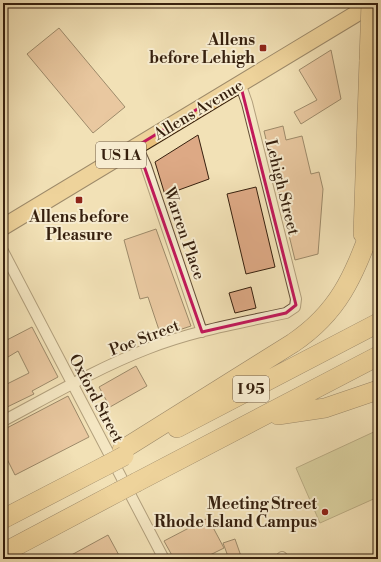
<svg xmlns="http://www.w3.org/2000/svg" width="381" height="562" viewBox="0 0 381 562" font-family="'Libre Bodoni',serif">
	<style>
		.green { fill: #c0c18a; stroke: #7b704c }
		.building { fill: #dda985; stroke: #36200e }
		.lines { fill: none; stroke-linecap: round; stroke-linejoin: round }
		.minor-casing { stroke: #655038; stroke-width: 12 }
		.primary-casing { stroke: #36200e; stroke-width: 18 }
		.motorway-casing { stroke: #36200e; stroke-width: 20 }
		.minor { stroke: #f7ecd0; stroke-width: 10 }
		.primary { stroke: #e9c07b; stroke-width: 16 }
		.motorway { stroke: #e9c07b; stroke-width: 19 }
		.motorway-bridge-casing { stroke: #36200e; stroke-width: 20; stroke-linecap: butt }
		.motorway-bridge { stroke: #e9c07b; stroke-width: 19 }
		.marked { fill: none; stroke: #c2185b; stroke-width: 3; stroke-linejoin: round }
		.poi-dot { fill: #8f2418; stroke: #f7ecd0; stroke-width: 1.5 }
		.labels { text-anchor: middle; stroke-width: 4; stroke-linejoin: round; paint-order: stroke }
		.shield { fill: #f7ecd0; stroke: #705d48; stroke-width: 1 }
		.shield-label { font-size: 15px; font-weight: bold; fill: #36200e }
		.poi-label { font-size: 16px; font-weight: bold; fill: #36200e; stroke: #f7ecd0; text-anchor: end }
		.street-label { font-size: 16px; fill: #36200e; stroke: #f7ecd0 }
	</style>
	<rect width="100%" height="100%" fill="#f2e1b6"/>
	<filter id="stains"><feTurbulence type="fractalNoise" baseFrequency=".005" numOctaves="4"/><feColorMatrix values="0 0 0 0 .2 0 0 0 0 .09 0 0 0 0 .02 0 0 0 .5 -.17"/></filter>
	<radialGradient id="worn" r=".72"><stop offset=".6" stop-color="#630" stop-opacity="0"/><stop offset="1" stop-color="#630" stop-opacity=".3"/></radialGradient>
	<path class="green" d="M378,430V497L320,523L296,468Z"/>
	<path class="building" d="M59,28L125,107L93,133L27,54Z
		M331,50L341,99L301,124L294,112L317,100L299,70Z
		M283,126L286,140L302,136L311,174L319,172L323,189L318,254L295,260L264,131Z
		M198,135L209,179L165,195L155,162Z
		M256,187L275,267L246,274L227,194Z
		M156,229L191,326L161,336L148,297L140,299L124,240Z
		M251,287L256,308L235,313L229,293Z
		M32,327L58,377L32,391L34,394L3,409V386L29,373L18,351L3,360V342Z
		M136,366L147,386L110,407L99,387Z
		M68,396L89,437L15,475L3,451V430Z
		M208,518L224,548L202,559H174L164,541Z
		M108,535L121,559H64Z
		M235,539L242,559H229L223,543Z"/>
	<g class="lines">
		<g class="minor-casing">
			<path id="minor" d="M137,146L146,166L202,332
				M3,251L164,559
				M3,421C50,396 98,368 147,349C192,331 240,323 286,313L295,307L296,299L247,103L240,83
				M282,557L283,559"/>
		</g>
		<g class="primary-casing">
			<path id="primary" d="M3,227L374,3"/>
		</g>
		<g class="motorway-casing">
			<path id="motorway" d="M363,234L369,60
				M278,415L325,408L378,390
				M177,428L378,323
				M122,450L293,343C345,308 356,267 378,211
				M137,482L378,356
				M3,519L105,466
				M3,553L118,492"/>
		</g>
		<use href="#minor" class="minor"/>
		<use href="#primary" class="primary"/>
		<use href="#motorway" class="motorway"/>
		<g class="motorway-bridge-casing">
			<path id="motorway-bridge" d="M369,60L371,3
				M105,466L124,456
				M118,492L137,482"/>
		</g>
		<use href="#motorway-bridge" class="motorway-bridge"/>
	</g>
	<path d="M0 0H381V562H0ZM240,83L296,305L286,313L202,332L137,146Z" fill="#f2e1b6" fill-opacity=".55" fill-rule="evenodd"/>
	<path class="marked" d="M240,83L296,305L286,313L202,332L137,146Z"/>
	<g class="poi-dot">
		<rect x="259" y="44" width="8" height="8" rx="2"/>
		<rect x="75" y="196" width="8" height="8" rx="2"/>
		<circle cx="325" cy="512" r="4"/>
	</g>
	<g class="labels">
		<g class="shield">
			<rect x="96" y="142" width="50" height="26" rx="3"/>
			<rect x="233" y="376" width="36" height="26" rx="3"/>
		</g>
		<g class="shield-label">
			<text x="121" y="160">US 1A</text>
			<text x="251" y="394">I 95</text>
		</g>
		<g class="poi-label">
			<text x="255" y="45">Allens<tspan x="255" dy="18">before Lehigh</tspan></text>
			<text x="79" y="222" text-anchor="middle">Allens before<tspan x="79" dy="18">Pleasure</tspan></text>
			<text x="317" y="509">Meeting Street<tspan x="317" dy="18">Rhode Island Campus</tspan></text>
		</g>
		<g class="street-label">
			<text transform="translate(198 109) rotate(-31)" y="6">Allens Avenue</text>
			<text transform="translate(283 187) rotate(76)" y="6">Lehigh Street</text>
			<text transform="translate(185 233) rotate(71)" y="6">Warren Place</text>
			<text transform="translate(144 337) rotate(-21)" y="6">Poe Street</text>
			<text transform="translate(97 398) rotate(62)" y="6">Oxford Street</text>
		</g>
	</g>
	<rect width="381" height="562" fill="none" stroke="#f2e1b6" stroke-width="16"/>
	<rect x="4" y="4" width="373" height="554" fill="none" stroke="#36200e" stroke-width="2"/>
	<rect x="8" y="8" width="365" height="546" fill="none" stroke="#36200e"/>
	<rect width="100%" height="100%" filter="url(#stains)"/>
	<rect width="100%" height="100%" fill="url(#worn)"/>
</svg>
